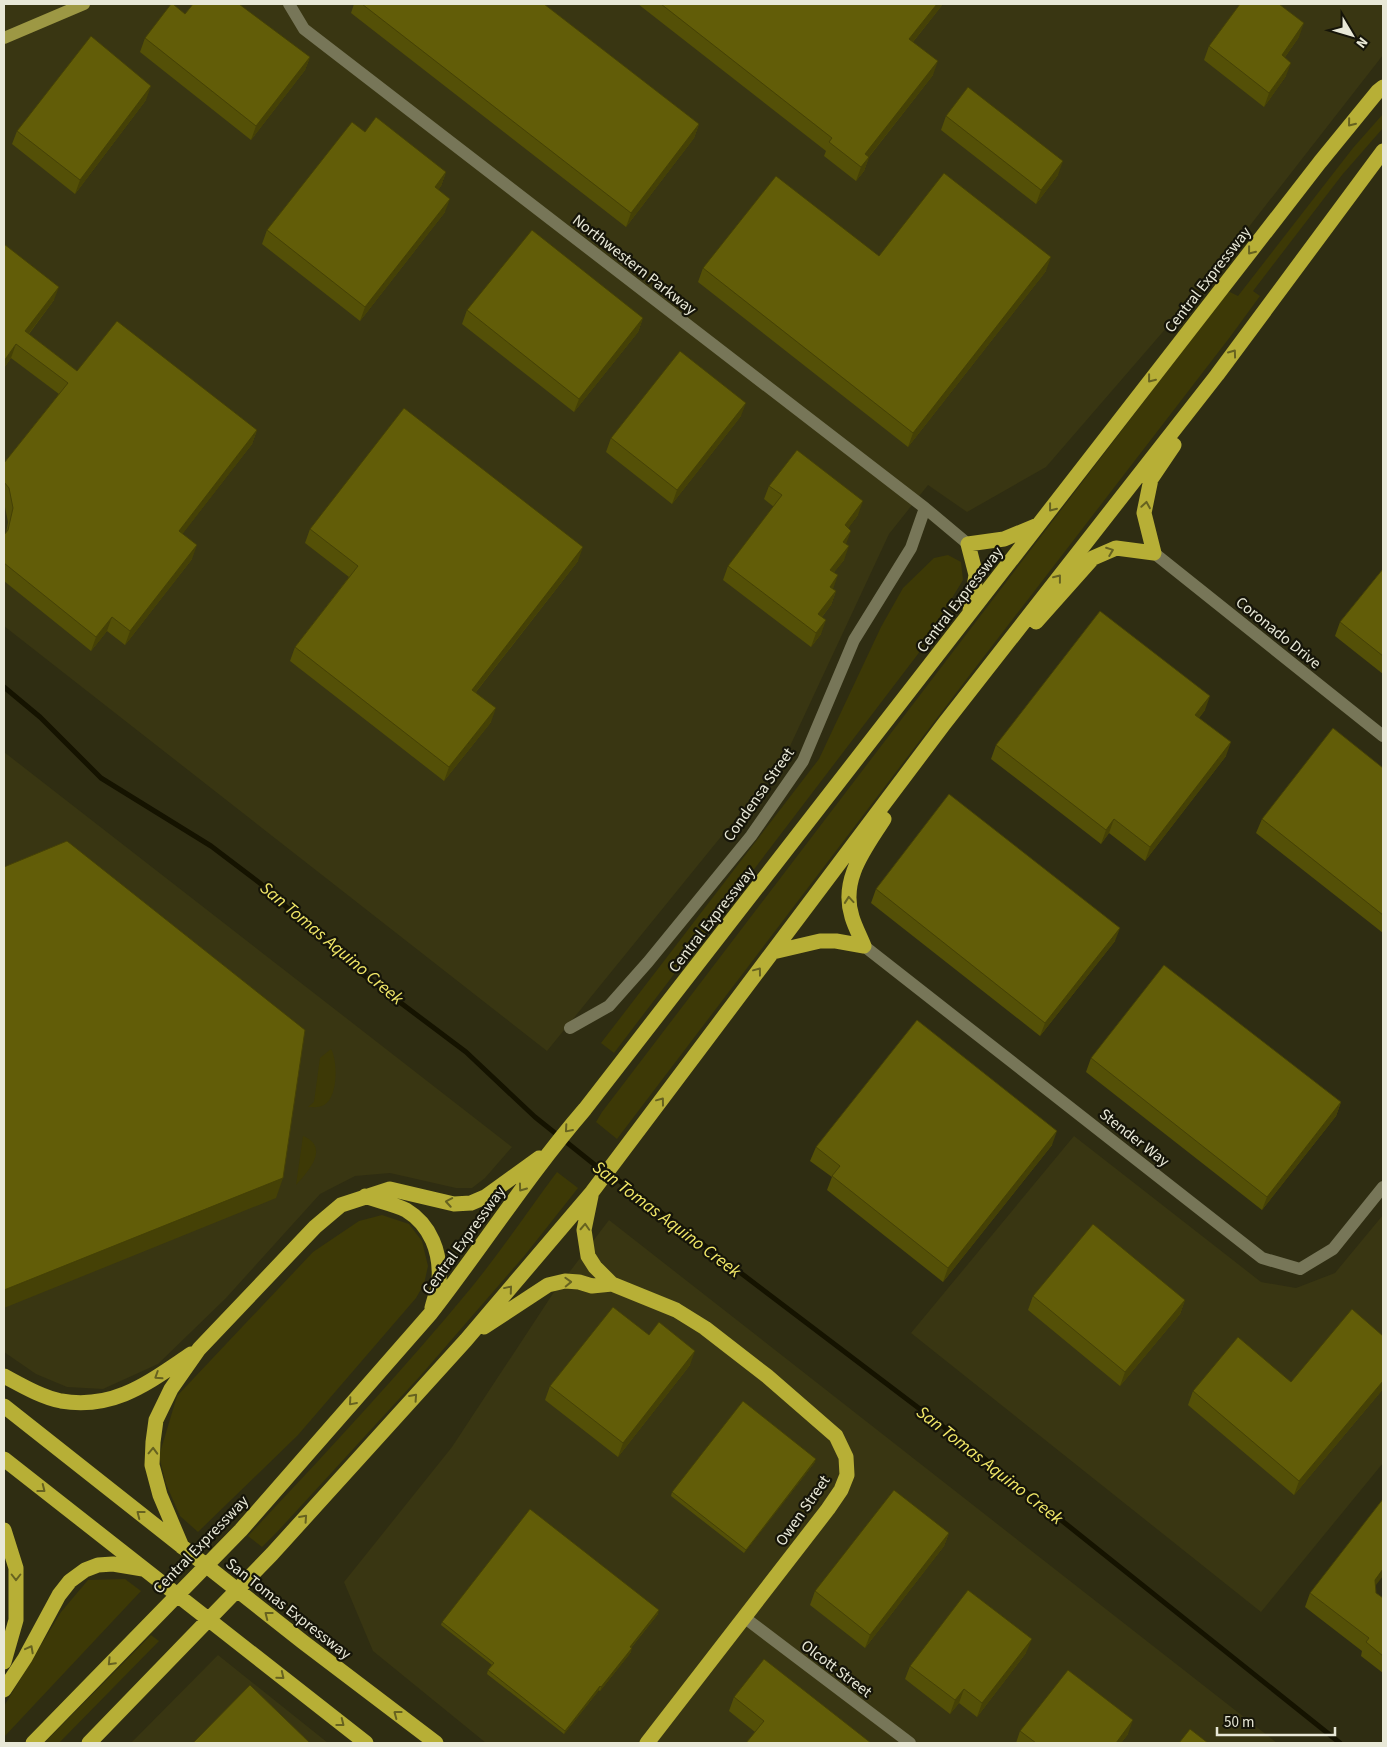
<svg xmlns="http://www.w3.org/2000/svg" width="1387" height="1747" viewBox="0 0 1387 1747" font-family="'Source Sans 3',sans-serif">
	<style>
		.built { fill: #393612 }
		.green { fill: #3d3906 }
		.lines { fill: none; stroke-linecap: round; stroke-linejoin: round }
		.stream { stroke: #151300; stroke-width: 5 }
		.minor { stroke: #777658; stroke-width: 12 }
		.major { stroke: #9d9844; stroke-width: 12 }
		.highway { stroke: #b7af36; stroke-width: 15 }
		.wall { fill: #545007 }
		.shaded-wall { fill: #454106 }
		.building { fill: #625d08; stroke: #454106 }
		.oneway { stroke: #666220 }
		.labels { text-anchor: middle; stroke-width: 4.5; stroke-linejoin: round; paint-order: stroke }
		.street-label { font-size: 16px; fill: #e8e8d7; stroke: #161509 }
		.water-label { font-size: 18px; font-style: italic; fill: #f3e968; stroke: #161509 }
	</style>
	<rect width="100%" height="100%" fill="#2f2d12"/>
	<path class="built" d="M4,4H1383V55L1206,282L1046,467L967,512L928,485L889,534L784,759L547,1051L4,626Z
		M4,752L512,1147L485,1178L472,1188H456L390,1173L355,1176L320,1194L226,1298L158,1364L103,1389L67,1387L36,1374L4,1352Z
		M1074,1136L1261,1282L1296,1288L1335,1273L1383,1215V1463L1261,1612L911,1333Z
		M609,1220L1277,1743H486L373,1651L344,1582L452,1447L552,1295Z
		M218,1655L328,1743H131Z"/>
	<path class="green" d="M1383,114V128L1342,175L1253,291L1260,296L1230,337L969,676L617,1139L596,1122L602,1112L1228,291L1238,296L1353,148Z
		M948,555L961,562L963,580L918,654L614,1053L601,1043L819,759L881,627L903,588L934,558Z
		M331,1049C338,1061 338,1098 324,1105C319,1108 313,1107 308,1107L314,1102L320,1058Z
		M303,1136C330,1147 309,1171 296,1185Z
		M557,1172L578,1188L525,1255L421,1375L278,1531L262,1547L248,1536C324,1455 400,1374 471,1288C501,1251 528,1211 557,1172Z
		M382,1215L409,1224L422,1241L428,1266L424,1284L416,1298L298,1435L198,1532L180,1516L166,1484L159,1456L177,1396L313,1252L359,1221Z
		M125,1579L141,1591L4,1737V1706L61,1612L88,1580Z
		M151,1635L159,1641L59,1743H44Z"/>
	<g class="lines">
		<path class="stream" d="M4,687L40,717L101,778L211,846L261,884L353,967L466,1052L535,1117L595,1165L621,1182L966,1444L1340,1743"/>
		<path class="minor" d="M289,4L304,29L925,508L968,544
			M1154,553L1383,736
			M864,946L1262,1258L1300,1269L1333,1249L1383,1187
			M570,1028L609,1006L648,962L751,836L803,761L854,640L911,548L925,508
			M745,1618L910,1743"/>
		<path class="major" d="M4,38L84,4"/>
		<path class="highway" d="M970,611L976,575L968,544L1004,539L1038,525
			M1036,622L1093,558L1116,548L1154,553L1144,513L1151,479L1174,445
			M864,946C860,936 855,927 852,917C840,879 865,849 884,819
			M773,952L820,941H836L864,946
			M365,1196C378,1201 394,1204 406,1210C431,1225 441,1253 439,1281C438,1290 434,1299 432,1308
			M591,1196L584,1230L588,1256L595,1267L612,1284L676,1310L705,1328L767,1376L836,1436L846,1457L847,1475L841,1490L828,1509L647,1743
			M484,1327L548,1285L565,1281L579,1282L592,1286L612,1284
			M4,1376C21,1385 41,1397 61,1401C115,1410 149,1382 191,1354
			M4,1406L303,1642L436,1743
			M4,1459L366,1743
			M4,1530L16,1568V1620L4,1662
			M182,1547L160,1495L152,1465L153,1442L156,1420L171,1389L199,1349L315,1227L341,1205L390,1189L454,1204L471,1203L485,1197L539,1158
			M4,1690L25,1658L59,1595L70,1581L85,1570L98,1565L113,1564L143,1569
			M33,1743L241,1530L431,1313C483,1246 529,1174 585,1109L1320,162L1378,91L1383,87
			M89,1743L272,1554L466,1340L592,1192L944,724L1217,375L1383,151"/>
	</g>
	<path class="wall" d="M354,4H544L699,124L694,138L626,227L351,13Z
		M638,4H943L913,42L933,75L869,157L864,171L856,181L824,156L826,151Z
		M185,14L310,57L305,70L251,140L140,52L145,38Z
		M1299,37L1285,57L1286,76L1264,107L1204,60L1209,46Z
		M146,100L75,194L12,144L17,131Z
		M946,116L1058,175L1036,204L941,130Z
		M365,132L446,172L441,186L438,190L445,212L360,321L262,244L267,230Z
		M4,244L54,300L29,334L77,371L257,430L252,444L182,534L192,559L125,645L107,631L91,651L4,581V535L6,533L8,522L4,502V463L59,394L11,358L4,368Z
		M879,256L1046,271L908,447L698,282L703,268Z
		M467,310L643,318L638,332L574,412L462,324Z
		M741,416L672,504L606,452L611,438Z
		M769,486L858,515L848,528L844,560L834,572L833,589L836,591L831,605L822,617L821,634L811,647L723,580L728,566L774,507L764,499Z
		M310,529L578,561L476,692L491,722L444,781L290,661L295,647L349,577L305,543Z
		M1383,569V674L1335,636L1340,622Z
		M1205,710L1199,718L1226,756L1145,861L1109,833L1101,844L991,759L996,745Z
		M1383,768V933L1256,833L1262,819Z
		M876,889L1115,941L1040,1036L871,903Z
		M1091,1058L1341,1102L1336,1116L1262,1210L1086,1072Z
		M1052,1145L943,1282L827,1190L832,1177L810,1161L816,1147Z
		M1033,1296L1185,1300L1180,1314L1120,1386L1028,1310Z
		M649,1335L690,1365L618,1457L545,1400L550,1386Z
		M1383,1336V1389L1294,1495L1188,1405L1193,1391L1291,1382Z
		M815,1462L744,1553L671,1496L672,1492Z
		M949,1533L944,1546L865,1648L810,1605L815,1591Z
		M1375,1586L1376,1593L1383,1598V1673L1361,1656L1362,1651L1305,1607L1310,1593Z
		M658,1614L631,1648V1652L600,1691L599,1690L564,1734L487,1674L488,1670L492,1665L441,1625L442,1622Z
		M1026,1653L977,1717L959,1703L950,1714L905,1679L910,1666Z
		M734,1697L871,1743L755,1732L729,1711Z
		M1020,1731L1128,1734L1121,1743H1016Z"/>
	<path class="shaded-wall" d="M937,4H943L904,53L909,39Z
		M1304,23L1299,37L1277,68L1282,55Z
		M310,57L305,70L251,140L256,126Z
		M938,61L933,75L860,168L865,154Z
		M1291,63L1286,76L1264,107L1269,93Z
		M151,86L146,100L75,194L80,180Z
		M699,124L694,138L626,227L631,213Z
		M869,157L864,171L856,181L861,167Z
		M1063,161L1058,175L1036,204L1041,190Z
		M446,172L441,186L430,201L435,187Z
		M450,199L445,212L360,321L365,307Z
		M1051,257L1046,271L908,447L913,433Z
		M59,287L54,300L20,345L25,331Z
		M643,318L638,332L574,412L579,399Z
		M16,344L11,358L4,368V361Z
		M746,403L741,416L672,504L677,490Z
		M257,430L252,444L174,545L179,531Z
		M863,501L858,515L840,539L845,525Z
		M851,531L846,544L843,542Z
		M197,545L192,559L125,645L130,631Z
		M849,546L844,560L825,583L830,570Z
		M583,547L578,561L467,703L472,690Z
		M838,575L833,589L830,587Z
		M836,591L831,605L813,628L818,614Z
		M112,617L107,631L91,651L96,637Z
		M826,620L821,634L811,647L816,633Z
		M1210,696L1205,710L1190,729L1195,715Z
		M496,708L491,722L444,781L449,767Z
		M1231,742L1226,756L1145,861L1150,847Z
		M1114,819L1109,833L1101,844L1106,830Z
		M1120,928L1115,941L1040,1036L1045,1023Z
		M1341,1102L1336,1116L1262,1210L1267,1197Z
		M1057,1131L1052,1145L943,1282L948,1268Z
		M283,1178L276,1198L4,1308V1290Z
		M1185,1300L1180,1314L1120,1386L1125,1372Z
		M695,1351L690,1365L618,1457L623,1443Z
		M1383,1381V1389L1294,1495L1299,1481Z
		M816,1459L815,1462L744,1553L746,1550Z
		M949,1533L944,1546L865,1648L870,1635Z
		M1383,1569V1576L1369,1594L1375,1580Z
		M659,1610L658,1614L629,1650L630,1647Z
		M1032,1639L1026,1653L977,1717L982,1703Z
		M632,1648L631,1652L600,1691L601,1687Z
		M600,1686L599,1690L564,1734L565,1731Z
		M964,1689L959,1703L950,1714L955,1700Z
		M1133,1720L1128,1734L1121,1743H1116Z"/>
	<path class="building" d="M171,4H173L185,14L193,4H239L310,57L256,126L145,38Z
		M362,4H544L699,124L631,213Z
		M661,4H937L909,39L938,61L865,154L869,157L861,167L829,142L832,138Z
		M1240,4H1279L1304,23L1282,55L1291,63L1269,93L1209,46Z
		M91,36L151,86L80,180L17,131Z
		M968,87L1063,161L1041,190L946,116Z
		M376,117L446,172L435,187L450,199L365,307L267,230L352,122L365,132Z
		M944,173L1051,257L913,433L703,268L776,176L879,256Z
		M532,230L643,318L579,399L467,310Z
		M4,244L59,287L25,331L77,371L117,321L257,430L179,531L197,545L130,631L112,617L96,637L4,563V535L8,530L13,508L9,488L4,482V463L68,383L16,344L4,361Z
		M680,351L746,403L677,490L611,438Z
		M404,408L583,547L472,690L496,708L449,767L295,647L358,566L310,529Z
		M797,450L863,501L845,525L851,531L843,542L849,546L830,570L838,575L830,587L836,591L818,614L826,620L816,633L728,566L782,495L769,486Z
		M1383,569V656L1340,622Z
		M1100,611L1210,696L1195,715L1231,742L1150,847L1114,819L1106,830L996,745Z
		M1333,728L1383,768V915L1262,819Z
		M949,794L1120,928L1045,1023L876,889Z
		M67,841L305,1030L283,1178L4,1290V867Z
		M1164,965L1341,1102L1267,1197L1091,1058Z
		M917,1020L1057,1131L948,1268L832,1176L840,1166L816,1147Z
		M1093,1224L1185,1300L1125,1372L1033,1296Z
		M613,1307L649,1335L659,1322L695,1351L623,1443L550,1386Z
		M1352,1309L1383,1336V1381L1299,1481L1193,1391L1238,1337L1291,1382Z
		M743,1401L816,1459L746,1550L672,1492Z
		M894,1490L949,1533L870,1635L815,1591Z
		M1383,1499V1569L1375,1580L1376,1593L1383,1598V1656L1366,1642L1369,1638L1310,1593Z
		M530,1509L659,1610L630,1647L632,1648L601,1687L600,1686L565,1731L488,1670L494,1663L442,1622Z
		M968,1590L1032,1639L982,1703L964,1689L955,1700L910,1666Z
		M764,1659L871,1743H746L764,1721L734,1697Z
		M1068,1670L1133,1720L1116,1743H1036L1020,1731Z
		M250,1685L310,1743H193Z
		M1190,1729L1208,1743H1179Z"/>
	<defs><path id="oneway-chevron" d="M-2-3.5L2.5 0L-2 3.5" fill="none" stroke-width="1.6" stroke-linecap="round" stroke-linejoin="round" transform="scale(1.25)"/></defs>
	<g class="oneway">
		<use href="#oneway-chevron" transform="translate(1351 123) rotate(129)"/>
		<use href="#oneway-chevron" transform="translate(1251 251) rotate(128)"/>
		<use href="#oneway-chevron" transform="translate(1233 353) rotate(-54)"/>
		<use href="#oneway-chevron" transform="translate(1151 379) rotate(128)"/>
		<use href="#oneway-chevron" transform="translate(1146 505) rotate(-81)"/>
		<use href="#oneway-chevron" transform="translate(1052 508) rotate(128)"/>
		<use href="#oneway-chevron" transform="translate(1110 551) rotate(-21)"/>
		<use href="#oneway-chevron" transform="translate(1058 578) rotate(-52)"/>
		<use href="#oneway-chevron" transform="translate(849 900) rotate(-95)"/>
		<use href="#oneway-chevron" transform="translate(758 971) rotate(-53)"/>
		<use href="#oneway-chevron" transform="translate(661 1101) rotate(-53)"/>
		<use href="#oneway-chevron" transform="translate(568 1129) rotate(131)"/>
		<use href="#oneway-chevron" transform="translate(522 1188) rotate(126)"/>
		<use href="#oneway-chevron" transform="translate(449 1202) rotate(-170)"/>
		<use href="#oneway-chevron" transform="translate(585 1227) rotate(-87)"/>
		<use href="#oneway-chevron" transform="translate(568 1282) rotate(-2)"/>
		<use href="#oneway-chevron" transform="translate(509 1289) rotate(-50)"/>
		<use href="#oneway-chevron" transform="translate(158 1376) rotate(147)"/>
		<use href="#oneway-chevron" transform="translate(414 1397) rotate(-48)"/>
		<use href="#oneway-chevron" transform="translate(352 1402) rotate(131)"/>
		<use href="#oneway-chevron" transform="translate(153 1451) rotate(-88)"/>
		<use href="#oneway-chevron" transform="translate(42 1489) rotate(38)"/>
		<use href="#oneway-chevron" transform="translate(140 1514) rotate(-142)"/>
		<use href="#oneway-chevron" transform="translate(304 1518) rotate(-48)"/>
		<use href="#oneway-chevron" transform="translate(16 1577) rotate(90)"/>
		<use href="#oneway-chevron" transform="translate(268 1615) rotate(-142)"/>
		<use href="#oneway-chevron" transform="translate(30 1649) rotate(-62)"/>
		<use href="#oneway-chevron" transform="translate(111 1662) rotate(134)"/>
		<use href="#oneway-chevron" transform="translate(281 1676) rotate(39)"/>
		<use href="#oneway-chevron" transform="translate(397 1714) rotate(-143)"/>
		<use href="#oneway-chevron" transform="translate(341 1723) rotate(38)"/>
	</g>
	<g class="labels">
		<g class="street-label">
			<text transform="translate(635 264) rotate(38)" y="6">Northwestern Parkway</text>
			<text transform="translate(1207 279) rotate(-52)" y="6">Central Expressway</text>
			<text transform="translate(959 599) rotate(-52)" y="6">Central Expressway</text>
			<text transform="translate(1279 632) rotate(39)" y="6">Coronado Drive</text>
			<text transform="translate(758 794) rotate(-55)" y="6">Condensa Street</text>
			<text transform="translate(711 919) rotate(-52)" y="6">Central Expressway</text>
			<text transform="translate(1135 1137) rotate(38)" y="6">Stender Way</text>
			<text transform="translate(463 1240) rotate(-54)" y="6">Central Expressway</text>
			<text transform="translate(802 1510) rotate(-55)" y="6">Owen Street</text>
			<text transform="translate(200 1544) rotate(-46)" y="6">Central Expressway</text>
			<text transform="translate(289 1608) rotate(38)" y="6">San Tomas Expressway</text>
			<text transform="translate(837 1668) rotate(37)" y="6">Olcott Street</text>
		</g>
		<g class="water-label">
			<text transform="translate(332 943) rotate(40)" y="6">San Tomas Aquino Creek</text>
			<text transform="translate(667 1219) rotate(37)" y="6">San Tomas Aquino Creek</text>
			<text transform="translate(990 1465) rotate(38)" y="6">San Tomas Aquino Creek</text>
		</g>
	</g>
	<rect width="1387" height="1747" fill="none" stroke="#e8e8d7" stroke-width="10"/>
	<g transform="translate(1352 35) rotate(128)" stroke="#161509" stroke-width="4" paint-order="stroke">
	<path d="M0-4L9 19L0 12L-9 19Z" fill="#e8e8d7"/>
	<text y="-8" font-size="14" font-weight="bold" text-anchor="middle" fill="#e8e8d7">N</text>
	</g>
	<path d="M1217 1727v8h118v-8" fill="none" stroke="#e8e8d7" stroke-width="2.5"/>
	<text x="1224" y="1727" font-size="15" fill="#e8e8d7" stroke="#161509" stroke-width="4" paint-order="stroke">50 m</text>
</svg>
